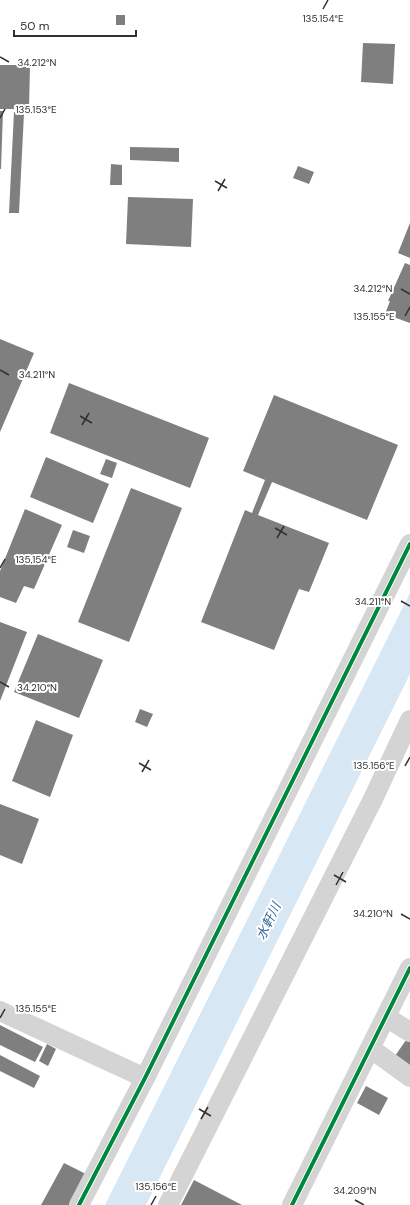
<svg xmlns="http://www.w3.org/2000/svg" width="410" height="1205" viewBox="0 0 410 1205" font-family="'DM Sans','Noto Sans JP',sans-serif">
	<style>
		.water { fill: #d8e7f4 }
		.building { fill: #7f7f7f }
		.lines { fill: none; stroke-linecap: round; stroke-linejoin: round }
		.minor { stroke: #d4d4d4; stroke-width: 20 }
		.cycleway-casing { stroke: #fff; stroke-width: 6 }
		.cycleway { stroke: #00873e; stroke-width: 4 }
		.ticks { fill: none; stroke: #303030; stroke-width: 1.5 }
		.labels { text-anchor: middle; stroke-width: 4; stroke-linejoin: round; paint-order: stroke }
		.water-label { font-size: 13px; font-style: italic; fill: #366c9a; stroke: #fff }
		.ticks-label { font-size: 10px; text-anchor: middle; fill: #303030; stroke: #fff; stroke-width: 4; stroke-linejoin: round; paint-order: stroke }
	</style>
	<rect width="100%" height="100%" fill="#fff"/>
	<path class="water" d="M410,593V674L146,1205H105Z"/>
	<path class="building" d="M116,15H125V25H116Z
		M363,43L395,44L393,84L361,82Z
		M0,65H30L29,109H0Z
		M0,111H3L1,169H0Z
		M14,112L24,113L19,213H9Z
		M130,147L179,148V162L130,160Z
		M111,164L122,165V185H110Z
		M298,166L314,172L309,184L293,178Z
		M128,197L193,199L191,247L126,244Z
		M410,223V258L398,253Z
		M405,263L410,265V323L385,314L390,301H388Z
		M0,339L34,353L0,432Z
		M69,383L209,438L190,488L50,433Z
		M274,395L398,445L367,520L272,482L258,515L329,543L309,592L299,589L274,650L201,622L245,510L252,513L265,480L243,471Z
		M46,457L109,484L93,523L30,497Z
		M106,459L117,463L112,478L100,474Z
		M131,488L182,508L129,642L78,622Z
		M25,509L62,525L34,589L24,586L16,603L0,597V571Z
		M73,530L90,536L84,553L67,547Z
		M0,622L27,632L0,701Z
		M38,634L103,660L79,718L14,692Z
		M140,709L153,714L147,727L135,722Z
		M36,720L73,735L50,797L12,781Z
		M0,804L39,819L22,864L0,855Z
		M0,1025L43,1047L35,1062L0,1045Z
		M406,1040L410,1042V1066L395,1056Z
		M47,1044L56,1049L48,1066L39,1061Z
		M0,1055L40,1076L34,1088L0,1071Z
		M366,1086L388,1098L379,1115L357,1103Z
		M64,1163L86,1174L69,1205H41Z
		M194,1180L242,1205H181Z"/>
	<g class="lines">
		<path class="minor" d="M0,1011L145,1078
			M386,1017L410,1032
			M370,1048L410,1077
			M79,1205L145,1078L410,544
			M168,1205L373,799L410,720
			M292,1205L410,968"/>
		<g class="cycleway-casing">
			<path id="cycleway" d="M79,1205L145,1078L410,544
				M292,1205L410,968"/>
		</g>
		<use href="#cycleway" class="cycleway"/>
	</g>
	<path class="ticks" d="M323,9L328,0M0,57L9,62M0,118L5,109M215,181L227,188M218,191L225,179M401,289L410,294M405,316L410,307M0,370L9,375M80,416L92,423M82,425L89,413M275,528L287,535M277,538L284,526M0,568L5,559M401,601L410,606M0,682L9,687M139,763L151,770M405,766L410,757M142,772L149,760M334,875L346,882M336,885L343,872M401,914L410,919M0,1018L5,1009M199,1109L211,1116M201,1119L208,1107M355,1200L364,1205M151,1205L156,1196"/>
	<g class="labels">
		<g class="water-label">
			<text transform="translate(268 921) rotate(-64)" y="5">水軒川</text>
		</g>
	</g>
	<g class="ticks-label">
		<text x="323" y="22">135.154°E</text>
		<text x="37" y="66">34.212°N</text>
		<text x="36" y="113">135.153°E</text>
		<text x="373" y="292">34.212°N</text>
		<text x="374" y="320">135.155°E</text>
		<text x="37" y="378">34.211°N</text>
		<text x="36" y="563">135.154°E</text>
		<text x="373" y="605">34.211°N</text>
		<text x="37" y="691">34.210°N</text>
		<text x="374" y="769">135.156°E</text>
		<text x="373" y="917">34.210°N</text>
		<text x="36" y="1012">135.155°E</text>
		<text x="156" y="1190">135.156°E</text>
		<text x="355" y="1194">34.209°N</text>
	</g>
	<path d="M14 30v6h122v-6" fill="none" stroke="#303030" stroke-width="2"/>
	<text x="20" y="30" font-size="12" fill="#303030" stroke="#ffffff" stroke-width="3" paint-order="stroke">50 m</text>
</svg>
